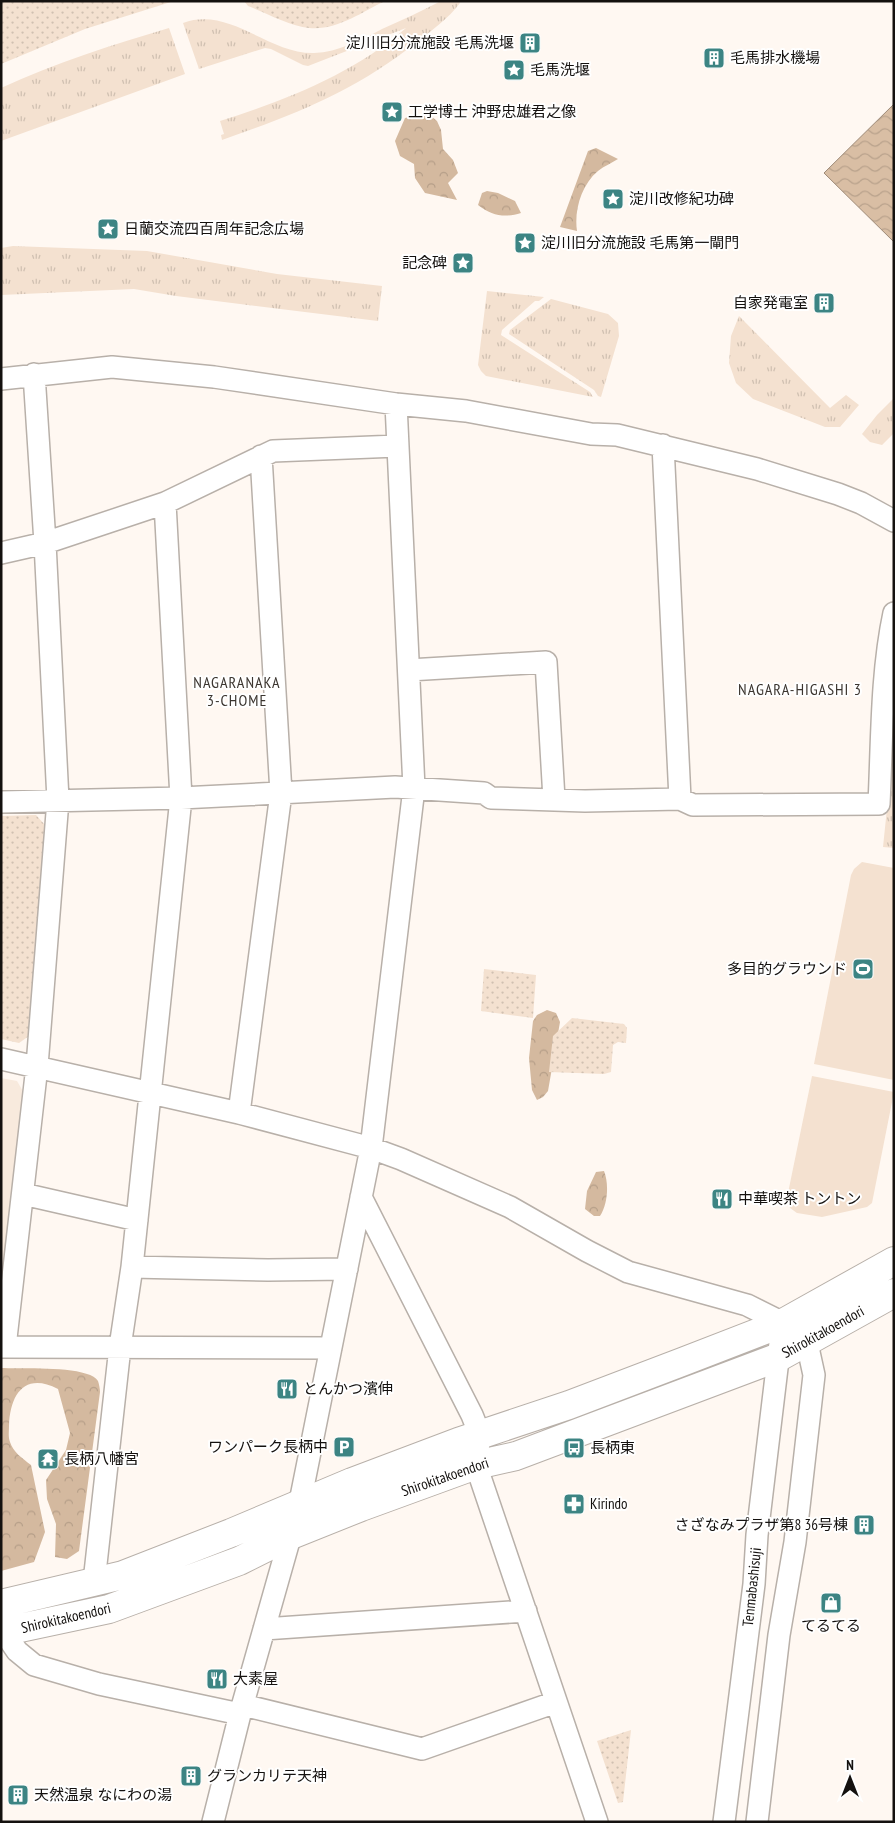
<svg xmlns="http://www.w3.org/2000/svg" width="895" height="1823" viewBox="0 0 895 1823" font-family="'PT Sans Narrow','Noto Sans JP',sans-serif">
	<style>
		.built { fill: #f8eadd }
		.grass { fill: url(#grass-tufts) }
		.forest { fill: url(#forest-crowns) }
		.park { fill: url(#park-dots) }
		.pitch { fill: #f4e1d0 }
		.water { fill: url(#water-waves); stroke: #9e8a77 }
		.lines { fill: none; stroke-linecap: round; stroke-linejoin: round }
		.minor-casing { stroke: #b8b0a9; stroke-width: 24 }
		.major-casing { stroke: #b8b0a9; stroke-width: 30 }
		.minor { stroke: #fff; stroke-width: 21 }
		.major { stroke: #fff; stroke-width: 28 }
		.labels { text-anchor: middle; stroke-width: 4; stroke-linejoin: round; paint-order: stroke }
		.poi-label { font-size: 15px; fill: #14110f; stroke: #fff; text-anchor: start }
		.street-label { font-size: 15px; fill: #14110f; stroke: #fff }
		.neighbourhood-label { font-size: 16px; letter-spacing: 1px; fill: #3c3630; stroke: #fff }
	</style>
	<defs>
		<pattern id="grass-tufts" width="24" height="20" patternUnits="userSpaceOnUse" patternTransform="scale(1.25)"><rect width="24" height="20" fill="#f4e1d0"/><path d="M3 7l-1-3M5 7V3M7 7l1-3M15 17l-1-3M17 17v-4M19 17l1-3" fill="none" stroke="#d0c0b1"/></pattern>
		<pattern id="forest-crowns" width="20" height="18" patternUnits="userSpaceOnUse" patternTransform="scale(1.25)"><rect width="20" height="18" fill="#d4b99f"/><path d="M2 6a3 3 0 1 1 6 0M12 15a3 3 0 1 1 6 0" fill="none" stroke="#b59e88"/></pattern>
		<pattern id="park-dots" width="8" height="8" patternUnits="userSpaceOnUse" patternTransform="scale(1.25)"><rect width="8" height="8" fill="#f4e1d0"/><path d="M2 2h.1M6 6h.1" fill="none" stroke="#d0c0b1" stroke-width="1.8" stroke-linecap="round"/></pattern>
		<pattern id="water-waves" width="16" height="10" patternUnits="userSpaceOnUse" patternTransform="scale(1.25)"><rect width="16" height="10" fill="#d9bea4"/><path d="M0 5q4-4 8 0t8 0" fill="none" stroke="#b9a28c"/></pattern>
	</defs>
	<rect width="100%" height="100%" fill="#fff8f2"/>
	<path class="built" d="M1,1078L17,1081L24,1093L1,1289Z"/>
	<path class="grass" d="M441,1H459L460,3C449,18 431,31 417,42C355,91 296,114 222,140L221,135L224,134L220,121C286,100 353,74 406,28L308,66L303,65L271,49L265,48L199,69L183,23C230,6 268,54 314,53C339,52 361,40 382,29C402,20 422,11 441,1Z
		M169,28L185,74L1,141V88C55,63 112,45 169,28Z
		M13,246L147,251L277,274L382,286L378,321L176,296L134,289L1,295V248Z
		M487,291L544,297L539,301H535L502,330L501,335L590,392L593,397L486,376L481,371L478,365Z
		M551,299L608,314L618,323L619,336L601,397L598,396L594,390L509,334L510,330Z
		M739,316L830,408L846,395L859,405L840,427H825L753,399L736,383L729,363L731,336Z
		M894,398V433L882,445L870,442L862,434L877,415Z
		M894,695V848L883,847L889,789Z"/>
	<path class="forest" d="M417,115L431,116L437,121L441,130L443,149L453,160L458,173L448,183L457,200L425,193L415,178L414,164L400,156L395,141L405,118Z
		M596,148L618,159C612,163 604,166 598,171C581,185 574,211 577,231L560,227L588,151Z
		M487,191L498,193L515,201L521,213C505,218 492,216 478,205L482,193Z
		M547,1010L556,1013L560,1022L548,1091L543,1097L537,1100L532,1090L529,1058L533,1021L537,1015Z
		M604,1171C609,1183 608,1204 600,1216H594L585,1209L587,1191L596,1172Z
		M1,1368C20,1369 89,1365 98,1381C99,1384 100,1389 100,1392L79,1551L67,1559L55,1557L56,1524L47,1499L46,1480L66,1450L70,1433L58,1389C25,1372 10,1394 9,1426C9,1431 8,1437 10,1442C13,1452 22,1458 31,1465L45,1532L34,1562L1,1571Z"/>
	<path class="park" d="M1,1H174L85,29L1,64Z
		M244,1H385C362,12 336,31 309,28C290,26 266,13 248,6Z
		M36,815L45,825L29,1036L19,1043L1,1039V816Z
		M484,969L536,975L533,1018L481,1011Z
		M572,1018L624,1024L627,1028L626,1043L618,1042L613,1045L611,1072L604,1074L549,1072L553,1036Z
		M631,1730L623,1802L618,1803L597,1741Z"/>
	<path class="pitch" d="M862,862L894,868V1080L814,1064L851,875L854,869Z
		M812,1076L894,1092L872,1203L867,1207L822,1217L797,1213L790,1208L788,1202V1193Z"/>
	<path class="water" d="M894,104V242L824,173Z"/>
	<g class="lines">
		<g class="minor-casing">
			<path id="minor" d="M1,379L112,367L214,377L396,404L466,411L591,434L617,435L757,469L838,494L861,503L894,521
				M663,445L680,799
				M1,553L45,543L165,503L273,451L397,446
				M409,670L546,662L554,799
				M1,802L181,798L395,787L484,793L491,798L585,801L680,799L693,805L879,804C882,742 881,674 894,613
				M1,1059L239,1113L371,1148L401,1159L510,1207L587,1251L628,1272L747,1305L783,1323L807,1343L814,1375L795,1542L779,1635L757,1822
				M239,1113L281,793L261,456
				M23,1194L137,1220
				M361,1197L472,1415L480,1435L476,1465L597,1822
				M132,1267L268,1270L347,1269
				M1,1347L331,1348
				M5,1347L37,1066L58,800L45,543L34,374
				M94,1582L120,1347L132,1267L181,798L165,503
				M264,1629L526,1611
				M4,1632L17,1651L34,1665L99,1684L240,1714
				M243,1705L422,1749L556,1702
				M213,1822L240,1714L300,1502L371,1148L414,788L396,404
				M724,1822L754,1584L757,1535L780,1343"/>
		</g>
		<g class="major-casing">
			<path id="major" d="M1,1604L123,1575L231,1533L352,1482L458,1442L569,1405L682,1362L783,1323L894,1261
				M1,1632L109,1609L239,1561L291,1535L361,1507L476,1465L516,1456L779,1357L894,1293"/>
		</g>
		<use href="#minor" class="minor"/>
		<use href="#major" class="major"/>
	</g>
	<defs>
		<g id="building-square" transform="scale(1.125)"><rect x="-9" y="-9" width="18" height="18" rx="4" fill="#3c8483" stroke="#fff"/><path d="M-4-6H4V6H1V3H-1V6H-4ZM-2.5-4.3h1.7v1.8h-1.7ZM.8-4.3h1.7v1.8H.8ZM-2.5-1h1.7V.8h-1.7ZM.8-1h1.7V.8H.8Z" fill="#fff"/></g>
		<g id="sight-square" transform="scale(1.125)"><rect x="-9" y="-9" width="18" height="18" rx="4" fill="#3c8483" stroke="#fff"/><path d="M0-6L1.8-2.2L6-1.7L2.9 1.2L3.7 5.4L0 3.3L-3.7 5.4L-2.9 1.2L-6-1.7L-1.8-2.2Z" fill="#fff"/></g>
		<g id="stadium-square" transform="scale(1.125)"><rect x="-9" y="-9" width="18" height="18" rx="4" fill="#3c8483" stroke="#fff"/><path d="M0-5a6.5 5 0 1 0 0 10a6.5 5 0 1 0 0-10ZM-3.5-1.8h7v3.6h-7Z" fill="#fff"/></g>
		<g id="restaurant-square" transform="scale(1.125)"><rect x="-9" y="-9" width="18" height="18" rx="4" fill="#3c8483" stroke="#fff"/><path d="M-5-6h1v4h1v-4h1v4h1v-4h1v5L-1.5 .5V6h-2V.5L-5-1ZM5-6V6H3V1.5H1.5Q1.5-4 5-6Z" fill="#fff"/></g>
		<g id="parking-square" transform="scale(1.125)"><rect x="-9" y="-9" width="18" height="18" rx="4" fill="#3c8483" stroke="#fff"/><path d="M-3.5-5.5H1a3.5 3.5 0 0 1 0 7H-1V5.5H-3.5ZM-1-3.4V-.6H.8a1.4 1.4 0 0 0 0-2.8Z" fill="#fff"/></g>
		<g id="bus-square" transform="scale(1.125)"><rect x="-9" y="-9" width="18" height="18" rx="4" fill="#3c8483" stroke="#fff"/><path d="M-5-6H5V4H4V6H2V4H-2V6H-4V4H-5ZM-3.5-4V0h7V-4ZM-3.5 1.2v1.5H-2V1.2ZM2 1.2v1.5H3.5V1.2Z" fill="#fff"/></g>
		<g id="temple-square" transform="scale(1.125)"><rect x="-9" y="-9" width="18" height="18" rx="4" fill="#3c8483" stroke="#fff"/><path d="M0-6L5-2H3V0L6.5 2.5H4V6H1.5V3h-3V6H-4V2.5H-6.5L-3 0V-2H-5Z" fill="#fff"/></g>
		<g id="pharmacy-square" transform="scale(1.125)"><rect x="-9" y="-9" width="18" height="18" rx="4" fill="#3c8483" stroke="#fff"/><path d="M-2-6h4v4h4v4h-4v4h-4v-4h-4v-4h4Z" fill="#fff"/></g>
		<g id="shop-square" transform="scale(1.125)"><rect x="-9" y="-9" width="18" height="18" rx="4" fill="#3c8483" stroke="#fff"/><path d="M-5-2.5h2.3a2.7 3.5 0 0 1 5.4 0H5L5.5 6h-11ZM-1.5-2.5h3a1.5 2.3 0 0 0-3 0Z" fill="#fff"/></g>
	</defs>
	<g fill-rule="evenodd">
		<use href="#building-square" x="530" y="43"/>
		<use href="#building-square" x="714" y="58"/>
		<use href="#sight-square" x="514" y="70"/>
		<use href="#sight-square" x="392" y="112"/>
		<use href="#sight-square" x="613" y="199"/>
		<use href="#sight-square" x="108" y="229"/>
		<use href="#sight-square" x="525" y="243"/>
		<use href="#sight-square" x="463" y="263"/>
		<use href="#building-square" x="824" y="303"/>
		<use href="#stadium-square" x="863" y="969"/>
		<use href="#restaurant-square" x="722" y="1199"/>
		<use href="#restaurant-square" x="287" y="1389"/>
		<use href="#parking-square" x="344" y="1447"/>
		<use href="#bus-square" x="574" y="1448"/>
		<use href="#temple-square" x="48" y="1459"/>
		<use href="#pharmacy-square" x="574" y="1504"/>
		<use href="#building-square" x="864" y="1525"/>
		<use href="#shop-square" x="831" y="1603"/>
		<use href="#restaurant-square" x="217" y="1679"/>
		<use href="#building-square" x="191" y="1776"/>
		<use href="#building-square" x="18" y="1795"/>
	</g>
	<g class="labels">
		<g class="poi-label">
			<text x="514" y="48" text-anchor="end">淀川旧分流施設 毛馬洗堰</text>
			<text x="730" y="63">毛馬排水機場</text>
			<text x="530" y="75">毛馬洗堰</text>
			<text x="408" y="117">工学博士 沖野忠雄君之像</text>
			<text x="629" y="204">淀川改修紀功碑</text>
			<text x="124" y="234">日蘭交流四百周年記念広場</text>
			<text x="541" y="248">淀川旧分流施設 毛馬第一閘門</text>
			<text x="447" y="268" text-anchor="end">記念碑</text>
			<text x="808" y="308" text-anchor="end">自家発電室</text>
			<text x="847" y="974" text-anchor="end">多目的グラウンド</text>
			<text x="738" y="1204">中華喫茶 トントン</text>
			<text x="303" y="1394">とんかつ濱伸</text>
			<text x="328" y="1452" text-anchor="end">ワンパーク長柄中</text>
			<text x="590" y="1453">長柄東</text>
			<text x="64" y="1464">長柄八幡宮</text>
			<text x="590" y="1509">Kirindo</text>
			<text x="848" y="1530" text-anchor="end">さざなみプラザ第8 36号棟</text>
			<text x="831" y="1631" text-anchor="middle">てるてる</text>
			<text x="233" y="1684">大素屋</text>
			<text x="207" y="1781">グランカリテ天神</text>
			<text x="34" y="1800">天然温泉 なにわの湯</text>
		</g>
		<g class="street-label">
			<text transform="translate(823 1332) rotate(-29)" y="5">Shirokitakoendori</text>
			<text transform="translate(445 1477) rotate(-19)" y="5">Shirokitakoendori</text>
			<text transform="translate(752 1587) rotate(-84)" y="5">Tenmabashisuji</text>
			<text transform="translate(66 1618) rotate(-13)" y="5">Shirokitakoendori</text>
		</g>
		<g class="neighbourhood-label">
			<text x="237" y="688">NAGARANAKA<tspan x="237" dy="18">3-CHOME</tspan></text>
			<text x="800" y="695">NAGARA-HIGASHI 3</text>
		</g>
	</g>
	<rect width="895" height="1823" fill="none" stroke="#14110f" stroke-width="5"/>
	<g transform="translate(850 1778)" stroke="#ffffff" stroke-width="4" paint-order="stroke">
	<path d="M0-4L9 19L0 12L-9 19Z" fill="#14110f"/>
	<text y="-8" font-size="14" font-weight="bold" text-anchor="middle" fill="#14110f">N</text>
	</g>
</svg>
